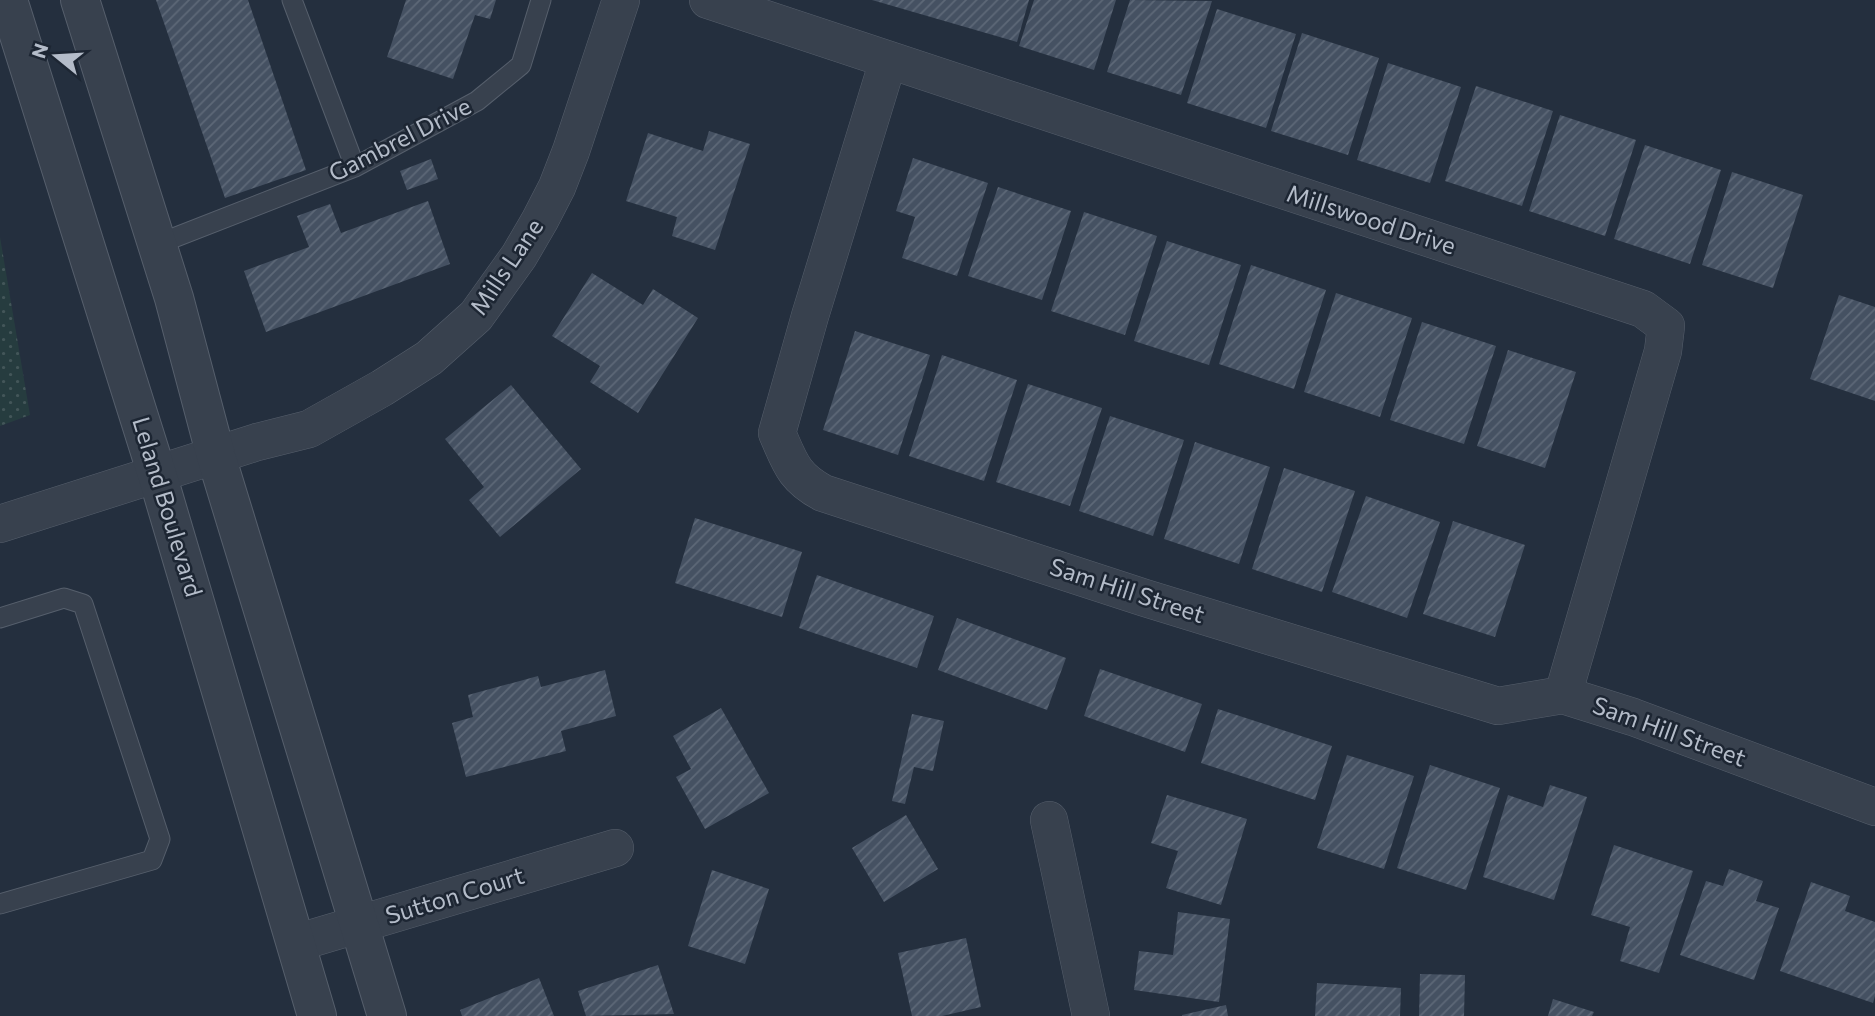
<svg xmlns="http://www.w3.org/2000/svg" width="1875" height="1016" viewBox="0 0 1875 1016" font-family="Commissioner,sans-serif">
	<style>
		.grass { fill: url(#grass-dots) }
		.building { fill: url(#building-hatch) }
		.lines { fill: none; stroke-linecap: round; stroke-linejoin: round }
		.service-casing { stroke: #565f6c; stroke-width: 21 }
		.minor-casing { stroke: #565f6c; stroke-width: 38 }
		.tertiary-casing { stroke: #565f6c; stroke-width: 40 }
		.service { stroke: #38414e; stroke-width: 19 }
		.minor { stroke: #38414e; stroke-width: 37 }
		.tertiary { stroke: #38414e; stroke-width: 38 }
		.labels { text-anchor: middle; stroke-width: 5; stroke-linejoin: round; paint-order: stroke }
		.street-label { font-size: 24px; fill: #b4bcc9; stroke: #1d2633 }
	</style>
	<defs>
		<pattern id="grass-dots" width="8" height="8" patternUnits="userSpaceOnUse" patternTransform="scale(1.75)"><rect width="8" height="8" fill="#263c3f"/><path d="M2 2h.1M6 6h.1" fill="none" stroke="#435659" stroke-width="1.8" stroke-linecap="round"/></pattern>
		<pattern id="building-hatch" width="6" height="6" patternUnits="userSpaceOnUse" patternTransform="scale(1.75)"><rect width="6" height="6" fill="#455162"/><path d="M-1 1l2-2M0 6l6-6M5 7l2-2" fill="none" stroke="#5d6877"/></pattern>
	</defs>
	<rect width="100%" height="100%" fill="#242f3e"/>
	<path class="grass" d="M0,237L30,415L0,426Z"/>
	<path class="building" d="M156,0H248L306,170L225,198Z
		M406,0H496L490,19L475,15L453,79L387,57Z
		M872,0H1029L1017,42Z
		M1034,0H1116L1094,70L1019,46Z
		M1130,0L1212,1L1181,95L1107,72Z
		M1217,9L1296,34L1266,128L1187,103Z
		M1302,33L1379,58L1348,155L1271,131Z
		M1388,63L1461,87L1430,183L1357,160Z
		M1476,86L1553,111L1522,206L1445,181Z
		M1560,115L1636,140L1605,236L1529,211Z
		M709,131L750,144L715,250L672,236L677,217L626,201L648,133L703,151Z
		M1645,145L1721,170L1690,264L1614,239Z
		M913,158L988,183L957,276L902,258L915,217L896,211Z
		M431,159L438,179L407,190L400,171Z
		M1732,172L1803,195L1773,288L1702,265Z
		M998,187L1071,211L1042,300L968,276Z
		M428,201L450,264L266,332L244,271L309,247L297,216L330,204L341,233Z
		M1084,212L1157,236L1125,335L1051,311Z
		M1167,241L1241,265L1209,365L1134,341Z
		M1251,265L1326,290L1294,389L1219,364Z
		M592,273L643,305L653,289L698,318L638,413L590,382L600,366L552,336Z
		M1336,293L1412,318L1380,417L1304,392Z
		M1839,295L1875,307V401L1810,379Z
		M1422,322L1496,346L1464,444L1390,420Z
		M855,331L930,355L898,455L823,430Z
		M1508,350L1576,372L1545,468L1477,446Z
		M942,355L1017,380L984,481L909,456Z
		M1028,384L1102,408L1070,506L996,482Z
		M511,385L581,469L500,537L469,500L484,487L445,439Z
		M1110,416L1184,440L1153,536L1079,511Z
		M1195,442L1270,467L1239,564L1164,539Z
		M1284,468L1355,491L1322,592L1252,569Z
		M1366,496L1440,522L1407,618L1332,592Z
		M695,518L802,552L782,617L675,583Z
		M1453,521L1525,545L1495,637L1423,614Z
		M817,575L934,616L917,668L799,628Z
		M957,618L1066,658L1047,710L938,670Z
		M1100,669L1202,704L1185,752L1084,716Z
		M605,670L616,716L561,731L566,751L466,777L452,723L473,717L468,695L538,676L541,687Z
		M721,708L769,793L705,829L676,777L691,769L673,736Z
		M1218,709L1332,746L1315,800L1201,763Z
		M912,714L944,721L933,771L914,767L905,804L892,801Z
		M1347,755L1414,776L1384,869L1317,848Z
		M1430,765L1500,788L1466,890L1397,868Z
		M1550,785L1587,797L1554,900L1483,877L1508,795L1543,807Z
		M1167,795L1247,819L1221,905L1166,888L1178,851L1151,843Z
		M906,815L938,869L884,902L852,848Z
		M1614,845L1693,871L1659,973L1620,961L1630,927L1591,915Z
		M1729,869L1763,881L1756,901L1779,908L1754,980L1680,955L1706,881L1723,886Z
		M712,870L769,889L745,964L688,946Z
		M1811,882L1850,896L1845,911L1875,922V996L1873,1003L1780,971Z
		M1178,912L1230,919L1219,1002L1134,990L1139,951L1173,955Z
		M966,938L981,1007L942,1016H912L898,953Z
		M658,965L674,1014L586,1016L578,991Z
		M1420,974L1465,975L1464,1016H1419Z
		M539,978L554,1016H462L460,1010Z
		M1317,983L1401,988L1400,1016H1315Z
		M1553,999L1594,1012L1592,1016H1548Z
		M1226,1005L1228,1016H1182V1015Z"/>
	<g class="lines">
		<g class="service-casing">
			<path id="service" d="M292,0L355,167
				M158,244L355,167L477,101L521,65L541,0
				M0,618L64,598L83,604L160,839L152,860L0,904"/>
		</g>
		<g class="minor-casing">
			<path id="minor" d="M708,0L1643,309L1666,326L1663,351L1563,695
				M888,61L810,316L777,433C790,462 793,477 823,493L1145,598L1498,706L1563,695L1633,717L1875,807
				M0,524L257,442L309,429L382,388L429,358L476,316L519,256L540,220L557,187L571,151L621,0
				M1049,820L1091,1016
				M296,943L615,848"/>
		</g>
		<g class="tertiary-casing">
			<path id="tertiary" d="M8,0L157,474L317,1016
				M80,0L174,298L216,456L387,1016"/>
		</g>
		<use href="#service" class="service"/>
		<use href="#minor" class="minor"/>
		<use href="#tertiary" class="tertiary"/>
	</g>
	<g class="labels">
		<g class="street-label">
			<text transform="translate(400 140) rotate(-27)" y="8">Gambrel Drive</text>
			<text transform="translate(1371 220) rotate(18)" y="8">Millswood Drive</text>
			<text transform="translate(507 267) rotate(-56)" y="8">Mills Lane</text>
			<text transform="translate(167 507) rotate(73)" y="8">Leland Boulevard</text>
			<text transform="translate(1127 591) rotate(18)" y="8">Sam Hill Street</text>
			<text transform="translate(1669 732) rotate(20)" y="8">Sam Hill Street</text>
			<text transform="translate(455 896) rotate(-17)" y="8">Sutton Court</text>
		</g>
	</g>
	<g transform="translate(56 56) rotate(288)" stroke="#1d2633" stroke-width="5" paint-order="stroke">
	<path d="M0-5L12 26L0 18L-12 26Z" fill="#b4bcc9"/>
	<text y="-10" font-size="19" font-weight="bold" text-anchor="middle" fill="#b4bcc9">N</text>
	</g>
</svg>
